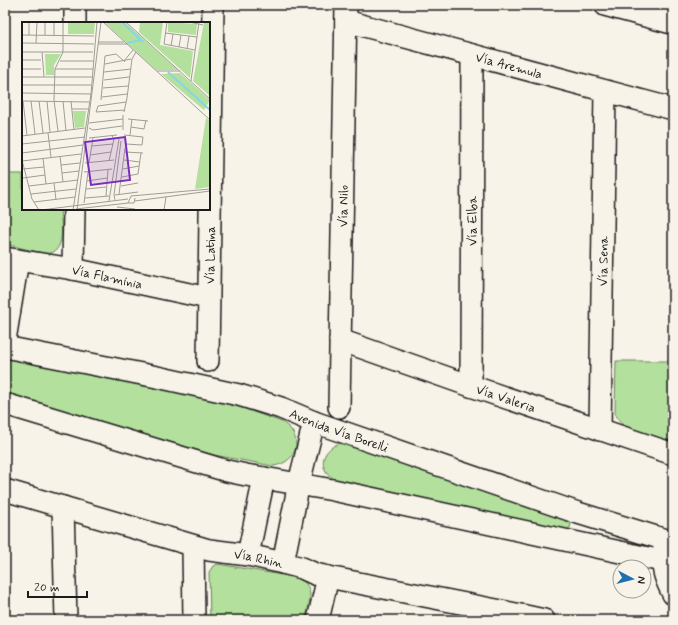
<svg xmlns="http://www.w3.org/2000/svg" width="678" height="625" viewBox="0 0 678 625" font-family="Mynerve,sans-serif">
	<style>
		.green { fill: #b4e09d; stroke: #687e5c }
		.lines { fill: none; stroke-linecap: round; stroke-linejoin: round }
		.minor-casing { stroke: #1c1c1c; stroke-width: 24 }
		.tertiary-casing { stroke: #1c1c1c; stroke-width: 25 }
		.minor { stroke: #f7f3e8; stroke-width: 21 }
		.tertiary { stroke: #f7f3e8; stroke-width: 22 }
		.labels { text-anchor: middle; stroke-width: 3; stroke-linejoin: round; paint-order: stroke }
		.street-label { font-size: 13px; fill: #1c1c1c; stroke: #f7f3e8 }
		.inset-river { fill: none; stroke: #87d6e3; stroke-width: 2 }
		.inset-road { fill: none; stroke: #9f9d96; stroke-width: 1 }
		.view { fill: #7b2cbf; fill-opacity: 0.15; stroke: #7b2cbf; stroke-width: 2 }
		.inset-edge { fill: none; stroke: #1c1c1c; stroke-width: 2 }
	</style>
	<rect width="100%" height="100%" fill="#f7f3e8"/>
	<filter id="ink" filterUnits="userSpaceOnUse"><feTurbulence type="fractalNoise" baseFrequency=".025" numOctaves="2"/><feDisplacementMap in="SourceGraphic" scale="8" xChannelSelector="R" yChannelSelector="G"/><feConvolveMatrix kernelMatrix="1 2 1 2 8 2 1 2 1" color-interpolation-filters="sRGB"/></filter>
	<g filter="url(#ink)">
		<path class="green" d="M5,174H23V209H60C61,224 67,253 46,254L5,244Z
			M5,358L225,402L282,422C305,436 298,463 273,466L214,455L5,393Z
			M616,361H673V442L623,426L615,414V411Z
			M340,443L346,444L569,520L571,523L570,528L567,530L336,480C317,470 320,450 340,443Z
			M218,564L299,578C316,588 309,604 305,620H210L209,572L213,566Z"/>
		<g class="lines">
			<g class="minor-casing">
				<g id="minor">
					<path id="s1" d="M346,21L673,109"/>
					<path d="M75,23V5"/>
					<path id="s2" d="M5,258L73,269L208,298"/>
					<path d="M73,269L74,209"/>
					<path d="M5,340L18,260"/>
					<path id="s3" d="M340,340L471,386L673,454"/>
					<path id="s4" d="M5,347L157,377L239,395L281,408L314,422L578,513L666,540"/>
					<path id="s5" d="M208,361L213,5"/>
					<path id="s6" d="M471,386L472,55"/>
					<path d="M5,404L227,471L246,475L333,490L662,561"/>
					<path id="s7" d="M339,407L346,5"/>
					<path id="s8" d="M600,430L605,91"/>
					<path id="s9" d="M5,490L209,550L248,555L283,563L302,568L315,574L328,577L516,614"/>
					<path d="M63,507L66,620"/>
					<path d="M193,546L194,620"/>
					<path d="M664,548C661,567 664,577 673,594"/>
					<path d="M248,555L264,478"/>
					<path d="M283,563L299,483L314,422"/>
					<path d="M521,615L544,620"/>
					<path d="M318,620L328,577"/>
				</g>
			</g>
			<g class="tertiary-casing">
				<path id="tertiary" d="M606,5L673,23"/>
			</g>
			<use href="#minor" class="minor"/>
			<use href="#tertiary" class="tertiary"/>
		</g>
	</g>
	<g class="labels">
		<g class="street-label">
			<text dy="5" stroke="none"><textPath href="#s1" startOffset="169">Vía Aremula</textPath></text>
			<text dy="5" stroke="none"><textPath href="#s7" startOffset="201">Vía Nilo</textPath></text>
			<text dy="5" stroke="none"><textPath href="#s6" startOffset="165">Vía Elba</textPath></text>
			<text dy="5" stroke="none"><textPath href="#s5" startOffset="106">Vía Latina</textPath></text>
			<text dy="5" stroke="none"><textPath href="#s8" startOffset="169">Vía Sena</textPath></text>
			<text dy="5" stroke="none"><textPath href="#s2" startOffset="104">Vía Flaminia</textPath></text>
			<text dy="5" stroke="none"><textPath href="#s3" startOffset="176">Vía Valeria</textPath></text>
			<text dy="5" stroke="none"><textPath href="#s4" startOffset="345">Avenida Vía Borelli</textPath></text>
			<text dy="5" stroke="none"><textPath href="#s9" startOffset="263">Vía Rhin</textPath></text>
		</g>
	</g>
	<g transform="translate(22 22)">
		<rect width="188" height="188" fill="#f7f3e8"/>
		<path d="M73,0L72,12H46V1ZM82,0H103L156,48H134ZM118,0H141L138,23L171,29L168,56L117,10ZM146,0L175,2L174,13L146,10ZM182,0H188V74L171,59ZM23,32H39L32,43V53H24ZM158,51L188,78L182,88L139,52ZM51,89H64L62,105L53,106ZM184,96L188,99V165L173,167Z" fill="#b4e09d"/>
		<path class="inset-river" d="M100,0L121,20M105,21L119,18M146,50L188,88"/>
		<path class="inset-road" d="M81,0L188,98M104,0L188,77M145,0L142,22L173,28M167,0L181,3M143,11L175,15M0,13L72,14M7,13V0M23,13V0M32,13V0M76,20H102M0,21L72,22M14,21L15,0M76,22H105M149,24L151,12M157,25L159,13M165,27L167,14M0,30H71M20,30L22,55M0,38H19M38,39H71M102,39L111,28M83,42L109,37M0,47H19M33,47H71M135,49H158M82,50L109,47M0,55H70M82,58L107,55M169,59L177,0M0,63H69M81,66L106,64M0,71L69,72M80,75L105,72M105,76L110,37L114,30M79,78L83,34L94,32L103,40M0,79L67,80M1,79L5,113M9,79L13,112M17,79L21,111M25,79L28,110M41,79L44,109M49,79L52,108M50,87H66M103,88L74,90L76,84L104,80M102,90L105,76M106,97L126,99M67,101L101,97M109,105L122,107L124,98M67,106L71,108L100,104M101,108V93M36,109L32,78L33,47L41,30V0M26,111L29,135M102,113L121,115L120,123L104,122M108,113L110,97M0,114L63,106M67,116L95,113M0,122L63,115M70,124L91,122M103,130L121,131M0,131L61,123M68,133L89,130M38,134L41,160M21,136L24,162M0,138L10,177L17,188M102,138L118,140M0,139L59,132M87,139L92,117L90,114M63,141L92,138M67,141L71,116M39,143L58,141M1,147L22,145M101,147L117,144M62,150L90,147M40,151L57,149M100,155L116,152L119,131M1,156L23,153M65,159L85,156M32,161L34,178M7,164L56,158M99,164L116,161M64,167L84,165M9,172L54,167M97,172L103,126M93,173L116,170M84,174L86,148M63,176L87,174M113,176L112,181H106L109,174L188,167M93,178L92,173L99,119M87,179L97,117M113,179L188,169M12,180L53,175M62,181L66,150M95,185L113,187M54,187L106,181M19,188L106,177M51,188L69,72L75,0M55,188L79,0M142,188L144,175"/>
		<path class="view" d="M103,115L108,158L69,163L63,120Z"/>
		<rect width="188" height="188" class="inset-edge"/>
	</g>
	<rect width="678" height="625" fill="none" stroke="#f7f3e8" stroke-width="20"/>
	<rect x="10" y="10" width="658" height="605" fill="none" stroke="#1c1c1c" stroke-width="1.5" filter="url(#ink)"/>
	<g transform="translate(632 579) rotate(97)"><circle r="19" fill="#f7f3e8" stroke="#9f9d96"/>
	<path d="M0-3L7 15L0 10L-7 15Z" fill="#1f6fb2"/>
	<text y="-6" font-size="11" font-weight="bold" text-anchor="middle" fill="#1c1c1c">N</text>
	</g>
	<path d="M28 591v6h59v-6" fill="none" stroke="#1c1c1c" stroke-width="2"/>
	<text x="34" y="591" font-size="12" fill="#1c1c1c" stroke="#f7f3e8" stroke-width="3" paint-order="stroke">20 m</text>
</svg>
